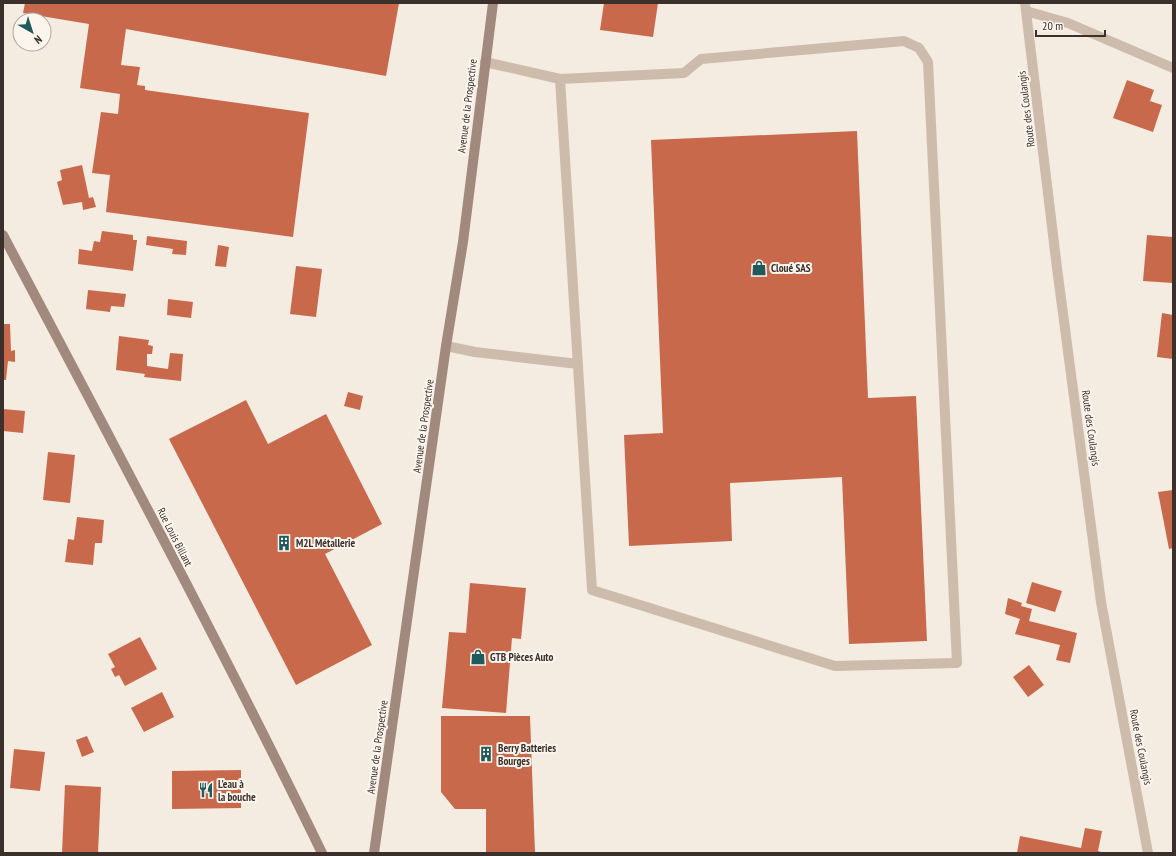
<svg xmlns="http://www.w3.org/2000/svg" width="1176" height="856" viewBox="0 0 1176 856" font-family="'PT Sans Narrow',sans-serif">
	<style>
		.building { fill: #c8694b }
		.lines { fill: none; stroke-linecap: round; stroke-linejoin: round }
		.lane { stroke: #cdbbac; stroke-width: 10 }
		.street { stroke: #cdbbac; stroke-width: 10 }
		.secondary { stroke: #a18a7d; stroke-width: 10 }
		.labels { text-anchor: middle; stroke-width: 4; stroke-linejoin: round; paint-order: stroke }
		.street-label { font-size: 11px; fill: #3b302b; stroke: #fbf5ee }
		.poi-label { font-size: 11px; font-weight: bold; fill: #3b302b; stroke: #fbf5ee; text-anchor: start }
	</style>
	<rect width="100%" height="100%" fill="#f4ebe1"/>
	<path class="building" d="M25,3H399L386,76L126,29L121,65L140,67L137,85L145,86V90L309,113L293,237L106,212L110,175L92,173L101,112L118,114L120,94L80,88L89,24L23,13Z
		M604,3H658L653,37L600,30Z
		M1127,80L1154,90L1150,101L1162,105L1153,132L1113,118Z
		M857,131L868,398L916,396L927,641L849,644L842,477L730,483L732,541L629,546L624,435L663,433L651,140Z
		M82,165L89,198L93,197L96,207L83,210L82,202L63,205L57,182L62,180L60,170Z
		M102,231L133,235V240H137L133,271L78,264L79,249L92,251L94,241L100,242Z
		M1147,235L1173,237V283L1143,281Z
		M147,236L187,241L186,255L172,254L173,249L146,245Z
		M218,245L229,247L226,267L215,266Z
		M296,266L322,269L316,317L290,314Z
		M88,290L126,294L124,307L111,306L110,312L86,309Z
		M168,299L193,302L191,318L167,315Z
		M1162,313L1173,315V359L1157,357Z
		M3,324H10L11,351L15,350V362L8,361L6,380H3Z
		M119,336L149,340L148,345L153,346L152,354H147V366L168,369L170,353L183,354L181,381L144,377L145,374L116,370Z
		M348,392L363,396L360,410L344,406Z
		M246,400L268,444L326,414L382,524L325,554L372,645L296,685L169,439Z
		M3,409L25,411L23,433L3,431Z
		M48,452L75,455L70,503L43,500Z
		M1173,490V548L1169,549L1158,492Z
		M77,517L104,520L102,543H95L93,565L65,562L68,539L74,540Z
		M1032,582L1062,591L1055,612L1026,603Z
		M470,583L526,588L521,639L512,638L506,713L442,708L449,632L466,633Z
		M1008,598L1022,603L1021,606L1032,609L1029,621L1077,633L1070,663L1056,660L1060,645L1015,634L1020,619L1005,614Z
		M140,637L157,669L125,686L119,675L115,677L111,669L115,667L108,654Z
		M1029,665L1044,685L1028,697L1013,677Z
		M162,692L174,717L144,732L131,708Z
		M441,716H530L535,853H486V809H455L441,792Z
		M87,736L94,752L82,757L76,740Z
		M14,749L45,752L40,791L10,788Z
		M241,770V808L172,809V771Z
		M65,785L101,787L98,853H62Z
		M1085,828L1102,831L1098,851L1104,853H1017L1020,836L1081,848Z"/>
	<g class="lines">
		<path class="lane" d="M485,62L560,79L684,73L701,59L904,41L919,48L928,62L957,663L835,666L592,590L560,79
			M446,346L475,352L578,364"/>
		<path class="street" d="M1025,3L1057,268L1101,602L1148,853
			M1026,11L1068,23L1173,68"/>
		<path class="secondary" d="M3,235C111,440 221,645 322,853
			M374,853L446,346L463,242L493,3"/>
	</g>
	<defs>
		<g id="shop-bare" transform="scale(1.2)"><path d="M-5-2.5h2.3a2.7 3.5 0 0 1 5.4 0H5L5.5 6h-11ZM-1.5-2.5h3a1.5 2.3 0 0 0-3 0Z" fill="#1f5a5e" stroke="#fbf5ee" stroke-width="2.5" paint-order="stroke"/></g>
		<g id="building-bare" transform="scale(1.2)"><path d="M-4-6H4V6H1V3H-1V6H-4ZM-2.5-4.3h1.7v1.8h-1.7ZM.8-4.3h1.7v1.8H.8ZM-2.5-1h1.7V.8h-1.7ZM.8-1h1.7V.8H.8Z" fill="#1f5a5e" stroke="#fbf5ee" stroke-width="2.5" paint-order="stroke"/></g>
		<g id="restaurant-bare" transform="scale(1.2)"><path d="M-5-6h1v4h1v-4h1v4h1v-4h1v5L-1.5 .5V6h-2V.5L-5-1ZM5-6V6H3V1.5H1.5Q1.5-4 5-6Z" fill="#1f5a5e" stroke="#fbf5ee" stroke-width="2.5" paint-order="stroke"/></g>
	</defs>
	<g fill-rule="evenodd">
		<use href="#shop-bare" x="759" y="268"/>
		<use href="#building-bare" x="284" y="543"/>
		<use href="#shop-bare" x="478" y="657"/>
		<use href="#building-bare" x="486" y="754"/>
		<use href="#restaurant-bare" x="206" y="790"/>
	</g>
	<g class="labels">
		<g class="street-label">
			<text transform="translate(467 106) rotate(-83)" y="4">Avenue de la Prospective</text>
			<text transform="translate(1026 109) rotate(-97)" y="4">Route des Coulangis</text>
			<text transform="translate(423 426) rotate(-82)" y="4">Avenue de la Prospective</text>
			<text transform="translate(1091 428) rotate(82)" y="4">Route des Coulangis</text>
			<text transform="translate(175 537) rotate(63)" y="4">Rue Louis Billant</text>
			<text transform="translate(377 747) rotate(-82)" y="4">Avenue de la Prospective</text>
			<text transform="translate(1141 747) rotate(79)" y="4">Route des Coulangis</text>
		</g>
		<g class="poi-label">
			<text x="771" y="272">Cloué SAS</text>
			<text x="296" y="547">M2L Métallerie</text>
			<text x="490" y="661">GTB Pièces Auto</text>
			<text x="498" y="752">Berry Batteries<tspan x="498" dy="13">Bourges</tspan></text>
			<text x="218" y="788">L'eau à<tspan x="218" dy="13">la bouche</tspan></text>
		</g>
	</g>
	<rect width="1176" height="856" fill="none" stroke="#3b302b" stroke-width="8"/>
	<g transform="translate(32 32) rotate(141)"><circle r="19" fill="#fbf5ee" stroke="#aea6a0"/>
	<path d="M0-3L7 15L0 10L-7 15Z" fill="#1f5a5e"/>
	<text y="-6" font-size="11" font-weight="bold" text-anchor="middle" fill="#3b302b">N</text>
	</g>
	<path d="M1036 30v6h69v-6" fill="none" stroke="#3b302b" stroke-width="2"/>
	<text x="1042" y="30" font-size="12" fill="#3b302b" stroke="#fbf5ee" stroke-width="3" paint-order="stroke">20 m</text>
</svg>
